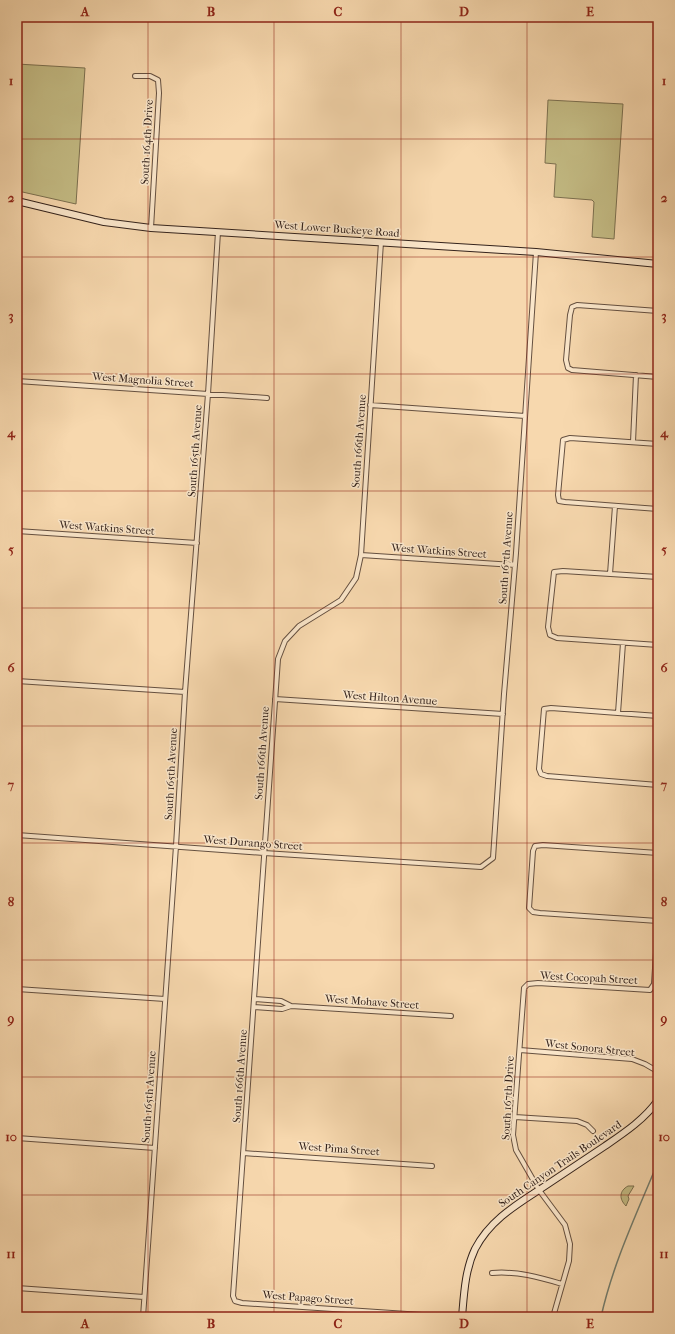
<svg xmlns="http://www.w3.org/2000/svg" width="675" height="1334" viewBox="0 0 675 1334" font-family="'IM FELL French Canon',serif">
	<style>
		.green { fill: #c4bc85; stroke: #7c7050 }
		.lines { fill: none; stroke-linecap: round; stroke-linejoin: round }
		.stream { stroke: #747e6f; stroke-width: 1.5 }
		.street-casing { stroke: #655040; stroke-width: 6 }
		.secondary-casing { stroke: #34231c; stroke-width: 8 }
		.street { stroke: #fae6ca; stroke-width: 4 }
		.secondary { stroke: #fae6ca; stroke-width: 6 }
		.grid { fill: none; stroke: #8f2418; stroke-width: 1; stroke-opacity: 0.55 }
		.labels { text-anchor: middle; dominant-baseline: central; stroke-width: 3; stroke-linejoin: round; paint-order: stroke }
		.street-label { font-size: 11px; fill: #34231c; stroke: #fae6ca }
		.neatline { fill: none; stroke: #8f2418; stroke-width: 1.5 }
		.grid-label { font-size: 13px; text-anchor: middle; font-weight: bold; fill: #8f2418 }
	</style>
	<rect width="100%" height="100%" fill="#f7d8ae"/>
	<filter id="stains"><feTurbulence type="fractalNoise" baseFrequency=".005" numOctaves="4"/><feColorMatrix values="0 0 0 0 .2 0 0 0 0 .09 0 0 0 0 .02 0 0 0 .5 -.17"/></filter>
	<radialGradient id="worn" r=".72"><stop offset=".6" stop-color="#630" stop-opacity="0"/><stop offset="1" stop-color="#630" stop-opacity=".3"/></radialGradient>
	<path class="green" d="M17,64L85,68L76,204L18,191L21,141L17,140Z
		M548,100L623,104L614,239L592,237L594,202L592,200L554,197L556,164L545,163Z
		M628,1186H634L628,1196L629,1199L626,1206C619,1199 619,1191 628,1186Z"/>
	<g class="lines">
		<path class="stream" d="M601,1317C613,1263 637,1213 658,1162"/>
		<defs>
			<path id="street" d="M135,76H150L158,80L159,93L151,228
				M381,242L361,555L356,578L341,600L299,626L285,641L278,659L233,1296L235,1301L242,1303L452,1317
				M658,311L577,305L572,307L570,315L566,360L568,368L572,370L658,377
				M17,381L267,398
				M370,405L525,416
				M633,442L636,375
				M658,444L570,438L563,440L558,495L559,501L565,502L658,509
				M17,531L197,543
				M361,555L515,565
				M610,574L615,506
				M658,577L563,571L554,572L548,627L550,635L557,638L658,645
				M17,681L185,692
				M275,699L503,714
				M618,713L623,643
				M658,716L551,708L544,709L539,769L541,774L547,776L658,785
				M17,835L264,853L481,867L493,858L504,694L516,553L536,252
				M658,853L543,845L535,846L533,851L529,908L533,912L540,913L658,921
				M17,989L165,999
				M255,999L281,1001L291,1006L451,1016
				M254,1007L282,1009L291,1006
				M520,1050L632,1059L645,1064L657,1071
				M515,1117L577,1121L587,1125L593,1131
				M17,1138L155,1148
				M243,1153L432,1166
				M492,1273C517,1271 539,1277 562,1284
				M17,1288L144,1297
				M143,1317L176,846L185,692L208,394L218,232
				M553,1317L569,1261L570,1244L565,1225L539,1190L516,1150L513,1135L524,988L528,984L538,983L650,990L654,984L658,921"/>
			<path id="secondary" d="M17,201L104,222L151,228L536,252L658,264
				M462,1317C464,1294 465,1270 475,1249C490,1220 516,1205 542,1188C563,1174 584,1160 605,1146C624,1133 645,1119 658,1100"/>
		</defs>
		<use href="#street" class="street-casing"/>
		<use href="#secondary" class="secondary-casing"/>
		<use href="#street" class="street"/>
		<use href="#secondary" class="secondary"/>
	</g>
	<path class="grid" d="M148,17V1317M274,17V1317M401,17V1317M527,17V1317M17,139H658M17,257H658M17,374H658M17,491H658M17,608H658M17,726H658M17,843H658M17,960H658M17,1077H658M17,1195H658"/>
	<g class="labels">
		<g class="street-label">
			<text transform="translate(147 142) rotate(-87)">South 164th Drive</text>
			<text transform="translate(337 229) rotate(4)">West Lower Buckeye Road</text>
			<text transform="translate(143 380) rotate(4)">West Magnolia Street</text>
			<text transform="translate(359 441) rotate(-86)">South 166th Avenue</text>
			<text transform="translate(195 451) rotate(-86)">South 165th Avenue</text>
			<text transform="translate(107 528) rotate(4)">West Watkins Street</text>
			<text transform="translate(439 551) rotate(4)">West Watkins Street</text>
			<text transform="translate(506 558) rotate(-86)">South 167th Avenue</text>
			<text transform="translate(390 698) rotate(4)">West Hilton Avenue</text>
			<text transform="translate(262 753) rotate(-86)">South 166th Avenue</text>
			<text transform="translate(171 774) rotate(-87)">South 165th Avenue</text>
			<text transform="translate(253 843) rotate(4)">West Durango Street</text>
			<text transform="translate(589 978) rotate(3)">West Cocopah Street</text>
			<text transform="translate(372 1002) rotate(4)">West Mohave Street</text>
			<text transform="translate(590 1048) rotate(6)">West Sonora Street</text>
			<text transform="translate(240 1076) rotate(-86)">South 166th Avenue</text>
			<text transform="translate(149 1097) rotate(-86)">South 165th Avenue</text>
			<text transform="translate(508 1098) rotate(-87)">South 167th Drive</text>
			<text transform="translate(339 1149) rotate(4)">West Pima Street</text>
			<text transform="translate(560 1164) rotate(-34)">South Canyon Trails Boulevard</text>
			<text transform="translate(308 1298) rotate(4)">West Papago Street</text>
		</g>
	</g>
	<rect width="675" height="1334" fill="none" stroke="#f7d8ae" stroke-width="44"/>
	<rect x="22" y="22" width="631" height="1290" class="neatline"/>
	<g class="grid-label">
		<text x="85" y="16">A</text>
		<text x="211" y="16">B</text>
		<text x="338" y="16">C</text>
		<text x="464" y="16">D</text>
		<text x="590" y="16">E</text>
		<text x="11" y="85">1</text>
		<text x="664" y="85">1</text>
		<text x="11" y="202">2</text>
		<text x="664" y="202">2</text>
		<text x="11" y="320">3</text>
		<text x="664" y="320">3</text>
		<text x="11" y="437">4</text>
		<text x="664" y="437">4</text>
		<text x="11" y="554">5</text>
		<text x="664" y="554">5</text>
		<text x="11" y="672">6</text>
		<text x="664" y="672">6</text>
		<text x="11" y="789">7</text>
		<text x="664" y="789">7</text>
		<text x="11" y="906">8</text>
		<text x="664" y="906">8</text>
		<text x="11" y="1023">9</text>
		<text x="664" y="1023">9</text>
		<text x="11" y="1141">10</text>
		<text x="664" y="1141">10</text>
		<text x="11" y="1258">11</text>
		<text x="664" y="1258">11</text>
		<text x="85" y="1328">A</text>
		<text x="211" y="1328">B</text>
		<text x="338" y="1328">C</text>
		<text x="464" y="1328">D</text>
		<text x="590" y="1328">E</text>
	</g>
	<rect width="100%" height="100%" filter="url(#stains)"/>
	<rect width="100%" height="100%" fill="url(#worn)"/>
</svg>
